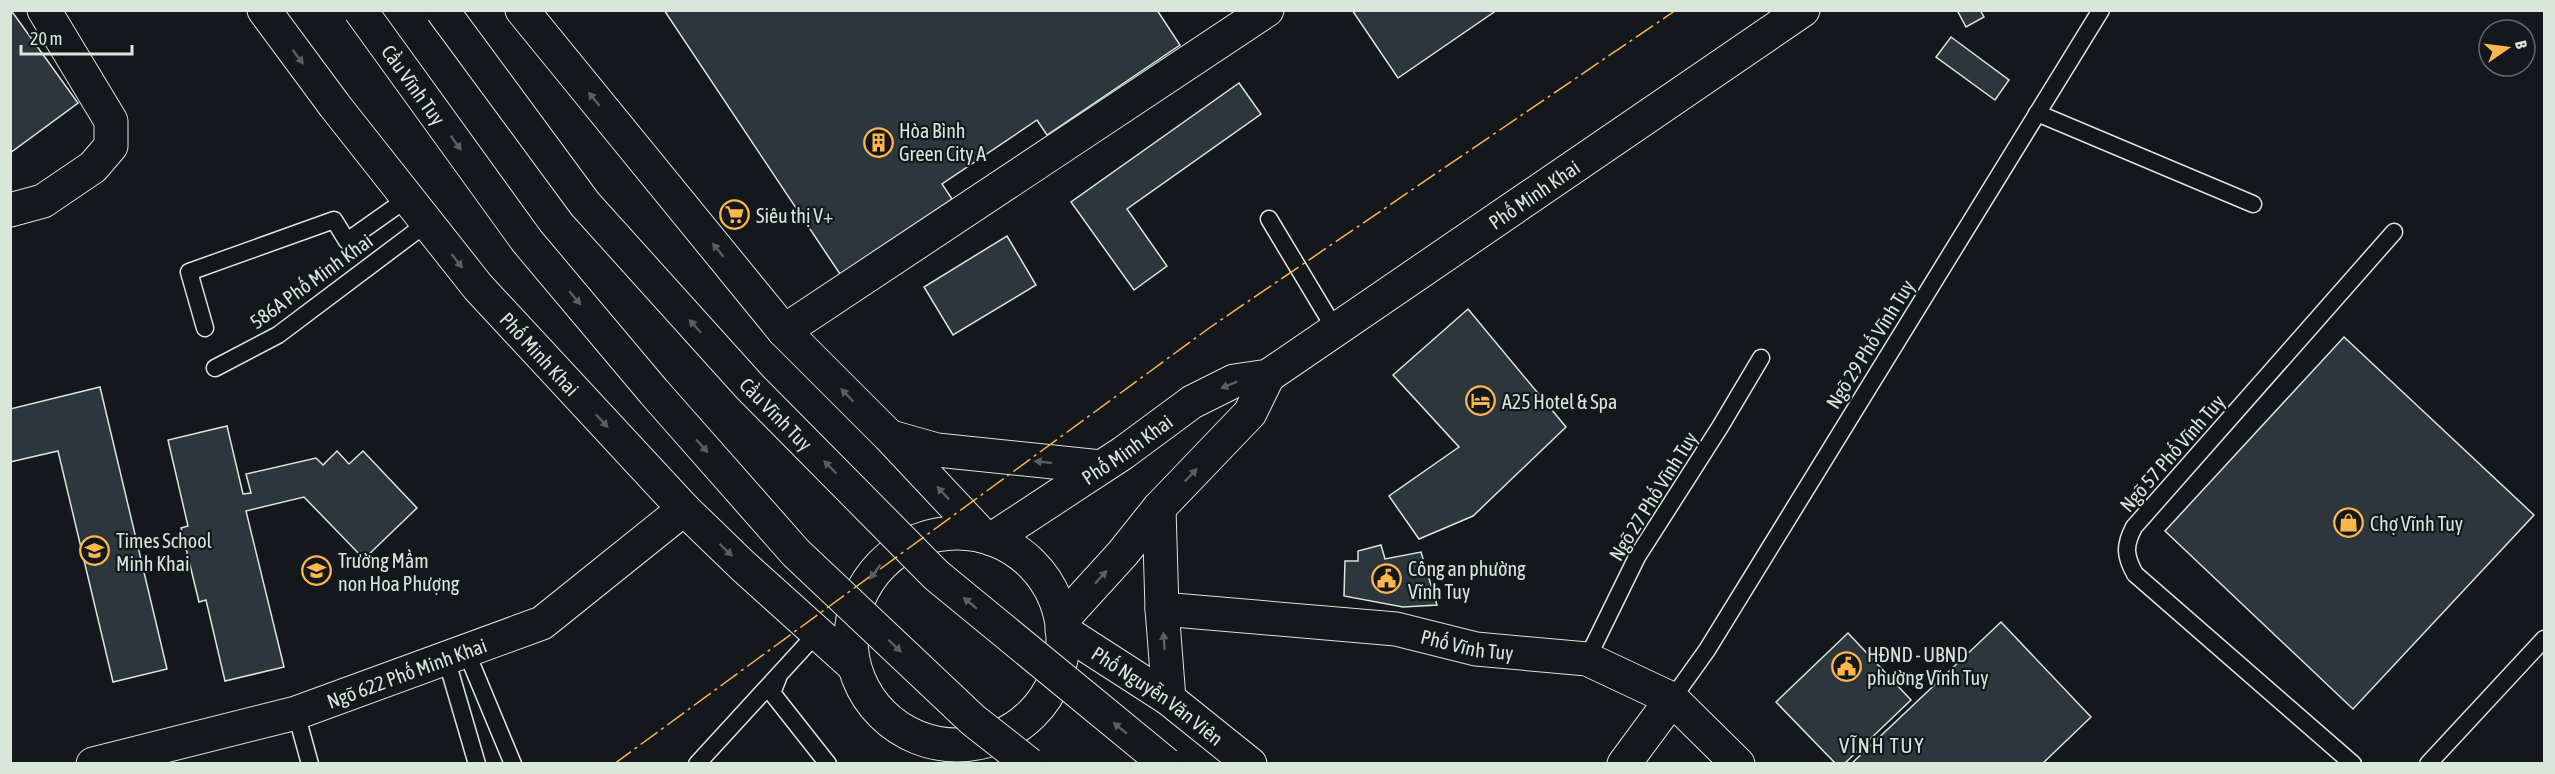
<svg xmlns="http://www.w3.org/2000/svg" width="2555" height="774" viewBox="0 0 2555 774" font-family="'Asap Condensed',sans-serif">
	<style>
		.building { fill: #2c363c; stroke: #d8e6dc; stroke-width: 1.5 }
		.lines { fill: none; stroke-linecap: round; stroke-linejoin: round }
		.service-casing { stroke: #d8e6dc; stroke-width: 19 }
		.minor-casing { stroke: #d8e6dc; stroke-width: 35 }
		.secondary-casing { stroke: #d8e6dc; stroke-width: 35 }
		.primary-casing { stroke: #d8e6dc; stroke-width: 35 }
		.service { stroke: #14181c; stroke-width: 16 }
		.minor { stroke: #14181c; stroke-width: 33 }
		.secondary { stroke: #14181c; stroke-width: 33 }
		.primary { stroke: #14181c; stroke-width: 33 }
		.trunk-bridge-casing { stroke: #d8e6dc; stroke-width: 35; stroke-linecap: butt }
		.trunk-bridge { stroke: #14181c; stroke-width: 33 }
		.power { stroke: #ffb74d; stroke-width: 1.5; stroke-dasharray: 21 4.5 3 4.5; stroke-linecap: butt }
		.oneway { fill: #59605f }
		.labels { text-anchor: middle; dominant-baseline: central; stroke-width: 4.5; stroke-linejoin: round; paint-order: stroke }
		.street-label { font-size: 20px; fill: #d8e6dc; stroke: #14181c }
		.poi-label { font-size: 20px; fill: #d8e6dc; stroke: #14181c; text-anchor: start }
		.neighbourhood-label { font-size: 21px; letter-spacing: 1.5px; fill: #d8e6dc; stroke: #14181c }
	</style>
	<rect width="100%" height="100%" fill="#14181c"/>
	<path class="building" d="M664,10H1157L1180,45L1047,135L1037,120L942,184L952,199L840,274Z
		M1352,10H1497L1398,78Z
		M1957,10H1980L1984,17L1966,27Z
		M13,13L78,103L10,153V14Z
		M1951,37L2009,80L1995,100L1936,57Z
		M1239,83L1261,114L1127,209L1167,266L1134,290L1071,202Z
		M1007,236L1036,285L953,335L924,287Z
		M1468,309L1566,427L1473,516L1419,539L1389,496L1459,447L1393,375Z
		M2344,337L2534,515L2353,709L2165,531Z
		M100,387L167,669L113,682L58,451L10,462V409Z
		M227,426L243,494L251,493L246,474L316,458L323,465L337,451L349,464L363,451L417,508L364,559L304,497L246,511L284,667L225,681L206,600L199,602L181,528L188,526L168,440Z
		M1381,545L1385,559L1421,552L1437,605L1403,607L1344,596L1345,561H1358V551Z
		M2001,622L2091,717L2042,764H1851Z
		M1848,633L1911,700L1844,764H1836L1776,702Z"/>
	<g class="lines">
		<defs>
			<path id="service" d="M2037,113L2253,204
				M1269,219L1335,329
				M205,328L189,272L334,220L347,241L408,198
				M215,368L278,335L427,223
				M466,651L513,764
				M446,658L477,764
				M1587,659L1637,557L1720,427L1761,358
				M778,678L772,693L828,764
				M1672,699L1707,650L2101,10
				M296,713L310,764
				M697,764L818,632
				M2353,764L2135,574C2125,556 2124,546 2134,527L2394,232
				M2428,764L2544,639"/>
			<g id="minor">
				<path d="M10,210L43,201L93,167L111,146V121L44,10"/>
				<path d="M784,331L1267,10"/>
				<path id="s1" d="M1162,609L1396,629L1476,649L1587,659L1672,699L1738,764"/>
				<path id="s2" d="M93,764L296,713L542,623L684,509"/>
				<path d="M1624,764L1672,699"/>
			</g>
			<g id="secondary">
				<path id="s3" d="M992,539L1123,453L1192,402L1234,381L1268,376L1803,10"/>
				<path d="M1062,620L1123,553L1159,508L1250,413L1268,376"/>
			</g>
			<g id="primary">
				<path id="s4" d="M264,10L335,106L478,287L684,509L743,566L853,665"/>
				<path d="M522,10L784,331L889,436L983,536"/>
				<path d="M891,437L937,450L1101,467"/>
				<path d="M1159,508L1162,609L1169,699"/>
				<circle cx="957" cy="639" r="106"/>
				<path id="s5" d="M1062,630L1169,699L1250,764"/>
			</g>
		</defs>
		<use href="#service" class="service-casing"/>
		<use href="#minor" class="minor-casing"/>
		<use href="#secondary" class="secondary-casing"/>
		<use href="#primary" class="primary-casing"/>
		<use href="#service" class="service"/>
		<use href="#minor" class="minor"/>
		<use href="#secondary" class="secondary"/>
		<use href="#primary" class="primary"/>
		<defs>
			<g id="trunk-bridge">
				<path id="s6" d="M360,10L527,241L654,392L796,553L973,720L1029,764"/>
				<path id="s7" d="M442,10L585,204L750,387L936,575L1166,764"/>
			</g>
		</defs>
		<use href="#trunk-bridge" class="trunk-bridge-casing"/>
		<use href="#trunk-bridge" class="trunk-bridge"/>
		<path class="power" d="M614,764L1212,326L1676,10"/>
	</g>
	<defs><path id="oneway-solid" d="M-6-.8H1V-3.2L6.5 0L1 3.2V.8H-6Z" transform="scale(1.5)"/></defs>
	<g class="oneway">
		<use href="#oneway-solid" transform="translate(298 57) rotate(53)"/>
		<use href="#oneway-solid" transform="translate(594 99) rotate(-129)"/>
		<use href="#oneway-solid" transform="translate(456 143) rotate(54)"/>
		<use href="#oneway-solid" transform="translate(718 250) rotate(-129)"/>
		<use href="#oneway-solid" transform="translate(457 261) rotate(52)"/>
		<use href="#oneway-solid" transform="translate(575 298) rotate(50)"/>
		<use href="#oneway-solid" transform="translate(695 326) rotate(-132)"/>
		<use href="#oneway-solid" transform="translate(1229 385) rotate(157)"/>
		<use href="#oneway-solid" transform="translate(847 395) rotate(-134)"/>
		<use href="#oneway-solid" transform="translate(602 421) rotate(47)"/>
		<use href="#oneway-solid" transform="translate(702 446) rotate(48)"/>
		<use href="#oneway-solid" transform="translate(1043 462) rotate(-174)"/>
		<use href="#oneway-solid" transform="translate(830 467) rotate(-135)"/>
		<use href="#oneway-solid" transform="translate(1191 475) rotate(-46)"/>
		<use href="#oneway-solid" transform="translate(943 493) rotate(-133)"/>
		<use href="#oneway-solid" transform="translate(726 550) rotate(44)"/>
		<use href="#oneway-solid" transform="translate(875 572) rotate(127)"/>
		<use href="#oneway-solid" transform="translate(1101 577) rotate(-48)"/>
		<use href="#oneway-solid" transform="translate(970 603) rotate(-140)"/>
		<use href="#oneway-solid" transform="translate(1164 641) rotate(-95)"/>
		<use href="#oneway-solid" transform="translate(895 646) rotate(43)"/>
		<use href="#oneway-solid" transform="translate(1120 728) rotate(-140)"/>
	</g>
	<defs>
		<symbol id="building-ring" viewBox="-11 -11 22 22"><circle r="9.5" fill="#14181c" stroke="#ffb74d" stroke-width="1.5"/><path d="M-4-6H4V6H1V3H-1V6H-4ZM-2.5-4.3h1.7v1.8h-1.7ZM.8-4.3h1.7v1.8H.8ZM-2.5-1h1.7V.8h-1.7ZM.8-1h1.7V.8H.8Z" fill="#ffb74d"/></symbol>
		<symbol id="supermarket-ring" viewBox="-11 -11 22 22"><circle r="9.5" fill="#14181c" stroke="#ffb74d" stroke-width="1.5"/><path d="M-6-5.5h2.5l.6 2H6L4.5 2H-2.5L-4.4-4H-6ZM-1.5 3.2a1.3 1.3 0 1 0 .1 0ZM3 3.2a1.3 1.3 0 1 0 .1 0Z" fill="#ffb74d"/></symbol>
		<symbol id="hotel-ring" viewBox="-11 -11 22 22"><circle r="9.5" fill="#14181c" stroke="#ffb74d" stroke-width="1.5"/><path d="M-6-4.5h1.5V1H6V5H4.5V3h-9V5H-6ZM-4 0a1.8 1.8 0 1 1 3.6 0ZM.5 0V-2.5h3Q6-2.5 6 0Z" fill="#ffb74d"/></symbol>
		<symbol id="shop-ring" viewBox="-11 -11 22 22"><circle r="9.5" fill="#14181c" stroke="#ffb74d" stroke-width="1.5"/><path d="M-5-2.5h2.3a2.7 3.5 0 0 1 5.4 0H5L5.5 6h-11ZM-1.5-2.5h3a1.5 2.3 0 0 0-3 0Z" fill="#ffb74d"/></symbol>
		<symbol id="school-ring" viewBox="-11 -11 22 22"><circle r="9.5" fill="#14181c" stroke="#ffb74d" stroke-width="1.5"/><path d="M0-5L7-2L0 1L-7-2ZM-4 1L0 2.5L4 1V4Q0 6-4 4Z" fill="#ffb74d"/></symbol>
		<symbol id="civic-ring" viewBox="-11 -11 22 22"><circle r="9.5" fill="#14181c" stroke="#ffb74d" stroke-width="1.5"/><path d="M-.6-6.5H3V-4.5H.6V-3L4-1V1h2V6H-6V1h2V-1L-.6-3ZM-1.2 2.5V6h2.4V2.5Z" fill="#ffb74d"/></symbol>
	</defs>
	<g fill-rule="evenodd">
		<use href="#building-ring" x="862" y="126" width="33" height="33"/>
		<use href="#supermarket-ring" x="718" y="198" width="33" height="33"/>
		<use href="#hotel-ring" x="1464" y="384" width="33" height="33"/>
		<use href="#shop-ring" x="2332" y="506" width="33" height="33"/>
		<use href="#school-ring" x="78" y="534" width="33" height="33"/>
		<use href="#school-ring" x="300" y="554" width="33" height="33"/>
		<use href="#civic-ring" x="1370" y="562" width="33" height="33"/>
		<use href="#civic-ring" x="1830" y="650" width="33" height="33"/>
	</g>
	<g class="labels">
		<g class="street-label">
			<text stroke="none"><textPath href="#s6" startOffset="92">Cầu Vĩnh Tuy</textPath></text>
			<text stroke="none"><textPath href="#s3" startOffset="646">Phố Minh Khai</textPath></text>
			<text transform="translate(311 281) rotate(-36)">586A Phố Minh Khai</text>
			<text transform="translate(1870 344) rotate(-58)">Ngõ 29 Phố Vĩnh Tuy</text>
			<text stroke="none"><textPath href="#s4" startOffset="441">Phố Minh Khai</textPath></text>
			<text stroke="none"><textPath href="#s7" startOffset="525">Cầu Vĩnh Tuy</textPath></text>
			<text stroke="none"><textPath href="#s3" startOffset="162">Phố Minh Khai</textPath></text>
			<text transform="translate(2172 453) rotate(-49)">Ngõ 57 Phố Vĩnh Tuy</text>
			<text transform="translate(1653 496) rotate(-58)">Ngõ 27 Phố Vĩnh Tuy</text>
			<text stroke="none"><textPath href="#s1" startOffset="308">Phố Vĩnh Tuy</textPath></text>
			<text stroke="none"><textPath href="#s2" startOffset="327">Ngõ 622 Phố Minh Khai</textPath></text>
			<text stroke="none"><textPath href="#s5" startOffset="116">Phố Nguyễn Văn Viên</textPath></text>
		</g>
		<g class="poi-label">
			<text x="899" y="130">Hòa Bình<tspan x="899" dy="23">Green City A</tspan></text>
			<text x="756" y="215">Siêu thị V+</text>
			<text x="1502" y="401">A25 Hotel &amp; Spa</text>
			<text x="2370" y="523">Chợ Vĩnh Tuy</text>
			<text x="116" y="540">Times School<tspan x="116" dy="23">Minh Khai</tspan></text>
			<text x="338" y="560">Trường Mầm<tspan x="338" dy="23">non Hoa Phượng</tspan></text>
			<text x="1408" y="568">Công an phường<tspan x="1408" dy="23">Vĩnh Tuy</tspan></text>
			<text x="1867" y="654">HĐND - UBND<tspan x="1867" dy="23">phường Vĩnh Tuy</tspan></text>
		</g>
		<g class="neighbourhood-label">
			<text x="1882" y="745">VĨNH TUY</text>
		</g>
	</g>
	<rect width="2555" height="774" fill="none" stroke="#d8e6dc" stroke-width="24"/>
	<g transform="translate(2507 48) rotate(76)"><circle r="28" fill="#14181c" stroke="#626a69" stroke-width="1.5"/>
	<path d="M0-4.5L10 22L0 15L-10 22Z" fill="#ffb74d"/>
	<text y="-9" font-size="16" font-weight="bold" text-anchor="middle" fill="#d8e6dc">B</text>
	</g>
	<path d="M21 45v9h111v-9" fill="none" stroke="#d8e6dc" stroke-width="3"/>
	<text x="30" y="45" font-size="18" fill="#d8e6dc" stroke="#14181c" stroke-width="4.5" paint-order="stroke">20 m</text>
</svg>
